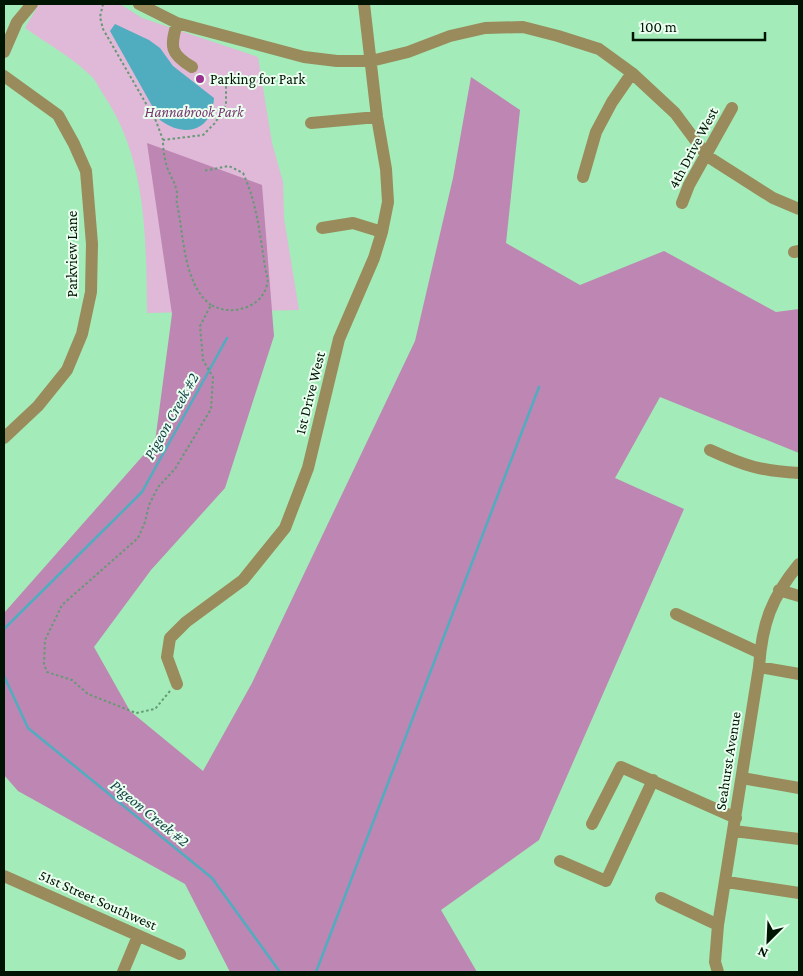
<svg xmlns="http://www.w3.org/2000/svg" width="803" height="976" viewBox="0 0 803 976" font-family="'Crimson Pro',serif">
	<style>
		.green { fill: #e0b8d8 }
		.forest { fill: #bd86b3 }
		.water { fill: #50adc0 }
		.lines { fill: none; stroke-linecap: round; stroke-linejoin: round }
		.stream { stroke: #50adc0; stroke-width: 2.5 }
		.path { stroke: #659a74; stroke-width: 2; stroke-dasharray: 2.5 2.5; stroke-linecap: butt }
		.minor { stroke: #998b5b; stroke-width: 12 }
		.poi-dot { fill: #9c2f8f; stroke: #eaffef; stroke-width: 2 }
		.labels { text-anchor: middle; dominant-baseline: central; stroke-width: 4; stroke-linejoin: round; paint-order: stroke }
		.poi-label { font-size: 15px; fill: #001404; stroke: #eaffef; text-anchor: start }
		.park-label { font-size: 15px; font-style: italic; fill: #793670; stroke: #eaffef }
		.street-label { font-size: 15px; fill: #001404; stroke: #eaffef }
		.water-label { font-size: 16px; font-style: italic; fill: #133e46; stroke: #eaffef }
	</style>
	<rect width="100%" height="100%" fill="#a3ebb8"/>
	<path class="green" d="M39,4H120L142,18L258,57L272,143L283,182L284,218L299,310L147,313C146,239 147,161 105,97C100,90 96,80 90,75C72,57 46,43 25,28Z"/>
	<path class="forest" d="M471,77L520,110L506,243L580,285L664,251L776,312L799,309V453L660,397L615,478L684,509L539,840L441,910L477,972H230L185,884L18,791L4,775V613L155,442L172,314L147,143L262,185L274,336L225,488L151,570L94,647L130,711L203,771L252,683L415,341L453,178Z"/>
	<path class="water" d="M115,24L149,40L160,48L173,66L214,98C212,132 184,138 160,120L110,31Z"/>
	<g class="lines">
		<path class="stream" d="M4,629L142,492L227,338
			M4,676L28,728L212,878L280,972
			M316,972L539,387"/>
		<path class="path" d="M103,4L100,17L103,29L156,121L163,140
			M211,305C183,284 184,235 177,204C176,199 178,193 176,188C175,183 172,179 170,174C165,164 163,151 163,140L203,135L215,123L226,105V84L212,77
			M170,691L155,709L136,713L88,694L72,680L47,672L44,664L45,640L62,605L138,538L145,522L149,505L158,487L175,469L211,409L213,377L203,360L200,326L211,305C223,311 234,312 247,307C257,303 264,296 267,285C269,278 266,274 265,267C260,235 257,203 243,173L229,166L203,171"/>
		<path class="minor" d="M139,4L177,23L304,57L337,61H371L408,52L450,36L485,28L523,27L558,36L599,49L632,73L675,113L707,156L773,198L799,209
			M177,23C170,47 170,54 192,67
			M4,52L17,22L32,4
			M4,76L58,115L74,144L86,171L92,244L91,292L82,334L67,370L38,406L4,438
			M311,123L377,117
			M583,177L596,132L612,102L632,73
			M682,203L689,185L732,108
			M322,228L353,223L382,232
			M794,252L799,251
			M710,450C745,466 761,471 799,473
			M779,590L799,596
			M676,614L760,653
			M759,667L799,674
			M177,684L167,657L170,638L186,622L243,580L285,528L308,468L339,339L374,258L382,232L388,202L386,169L377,117L364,4
			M742,778L799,788
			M592,824L621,767L736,818
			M734,831L799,839
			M560,861L606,881L653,780
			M4,876L180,954
			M727,882L799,893
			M661,898L718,925
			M123,972L138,936
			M718,972L715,962L718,925L759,667C762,624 771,598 799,564"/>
	</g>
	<circle class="poi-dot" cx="200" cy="79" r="5"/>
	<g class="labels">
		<g class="poi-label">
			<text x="210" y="79">Parking for Park</text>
		</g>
		<g class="park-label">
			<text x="194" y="112">Hannabrook Park</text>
		</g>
		<g class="street-label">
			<text transform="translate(693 148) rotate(-62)">4th Drive West</text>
			<text transform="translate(72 254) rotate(-90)">Parkview Lane</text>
			<text transform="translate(310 393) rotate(-76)">1st Drive West</text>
			<text transform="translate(728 761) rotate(-81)">Seahurst Avenue</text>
			<text transform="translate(98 900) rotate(24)">51st Street Southwest</text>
		</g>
		<g class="water-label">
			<text transform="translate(171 416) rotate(-61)">Pigeon Creek #2</text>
			<text transform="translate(150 813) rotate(39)">Pigeon Creek #2</text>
		</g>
	</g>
	<rect width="803" height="976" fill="none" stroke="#001404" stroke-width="10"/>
	<g transform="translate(768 941) rotate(204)" stroke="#eaffef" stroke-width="4" paint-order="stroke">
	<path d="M0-4L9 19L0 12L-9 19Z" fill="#001404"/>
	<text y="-8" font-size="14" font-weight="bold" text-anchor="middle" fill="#001404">N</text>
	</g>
	<path d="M633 32v8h132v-8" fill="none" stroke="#001404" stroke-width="2.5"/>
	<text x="640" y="32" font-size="15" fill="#001404" stroke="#eaffef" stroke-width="4" paint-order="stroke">100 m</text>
</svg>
